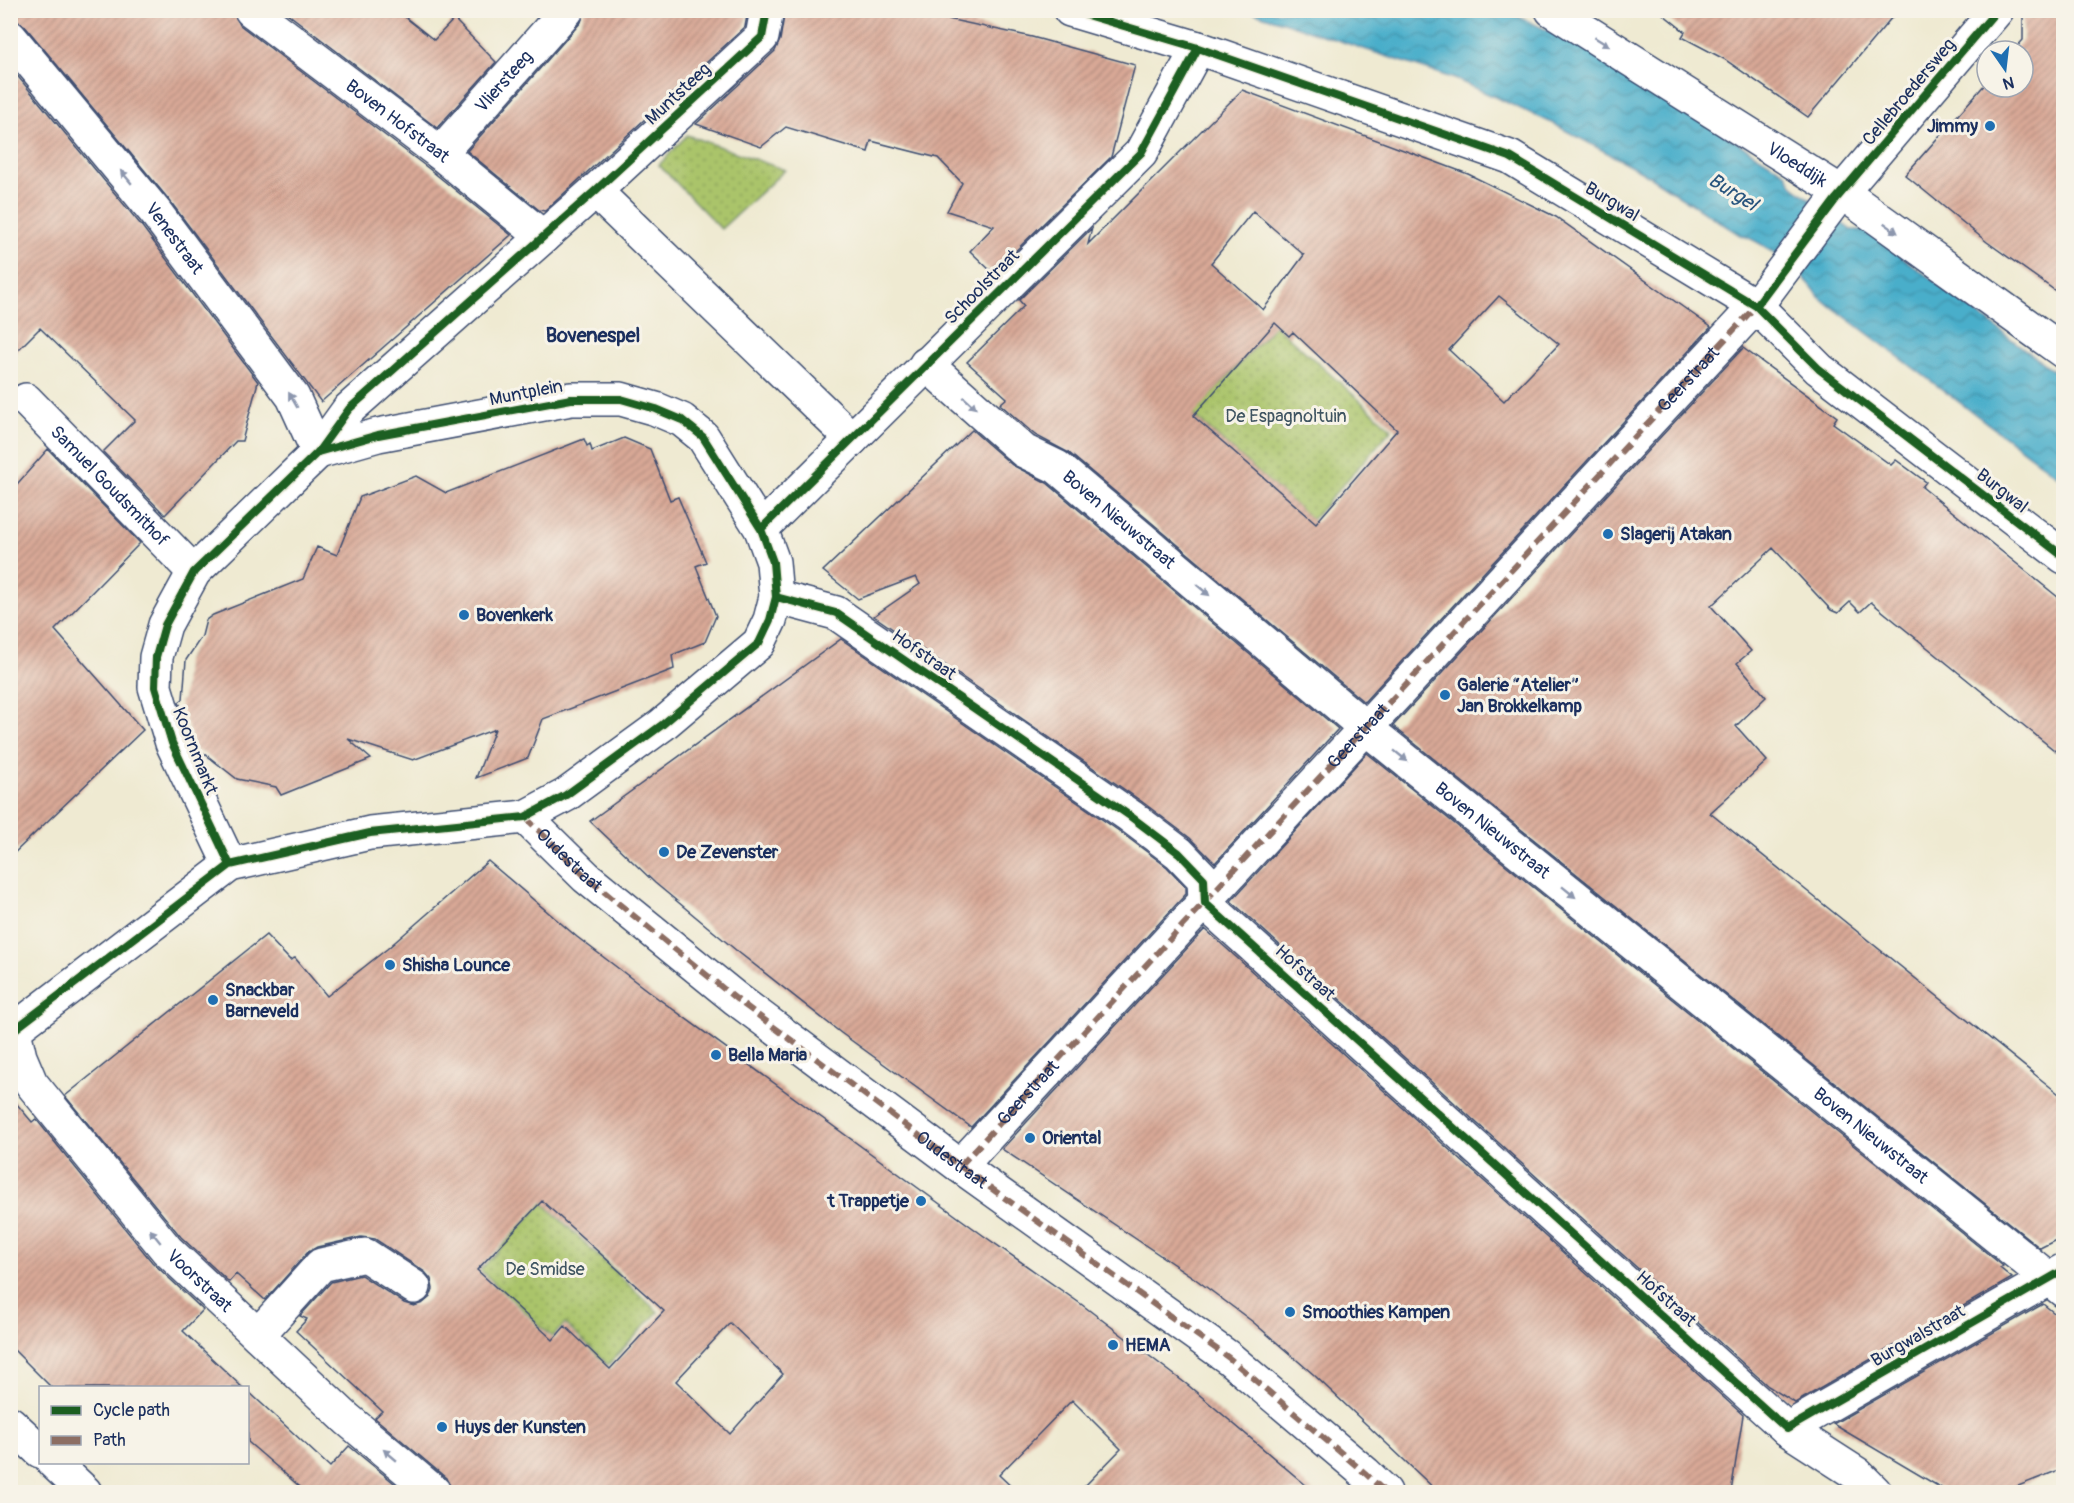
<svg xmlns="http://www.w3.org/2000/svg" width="2074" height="1503" viewBox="0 0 2074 1503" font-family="Pangolin,sans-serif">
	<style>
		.park { fill: url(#park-dots); stroke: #627a64; stroke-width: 1.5 }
		.water { fill: url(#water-waves); stroke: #326e94; stroke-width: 1.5 }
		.building { fill: url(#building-hatch); fill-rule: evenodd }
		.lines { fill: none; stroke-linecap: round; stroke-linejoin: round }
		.minor-casing { stroke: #3b4b6f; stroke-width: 36 }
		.minor { stroke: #fff; stroke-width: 33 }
		.quiet { stroke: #8d6e63; stroke-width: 6; stroke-dasharray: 12 6; stroke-linecap: butt }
		.cycleway-casing { stroke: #f7f3e8; stroke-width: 11 }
		.cycleway { stroke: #1b5e20; stroke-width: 8 }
		.oneway { fill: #8d97ae }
		.poi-dot { fill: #1f6fb2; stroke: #f7f3e8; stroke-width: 2 }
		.labels { text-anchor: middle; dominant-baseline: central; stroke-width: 6; stroke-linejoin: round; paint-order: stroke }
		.street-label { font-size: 18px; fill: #1b2f5e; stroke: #f7f3e8 }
		.poi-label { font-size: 18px; font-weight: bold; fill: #1b2f5e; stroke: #f7f3e8; text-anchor: start }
		.park-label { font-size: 18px; fill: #3f5461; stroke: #f7f3e8 }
		.water-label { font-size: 20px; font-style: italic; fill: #29557e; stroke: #f7f3e8 }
		.neighbourhood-label { font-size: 20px; font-weight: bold; fill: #1b2f5e; stroke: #f7f3e8 }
	</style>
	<defs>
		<pattern id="park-dots" width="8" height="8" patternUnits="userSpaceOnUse" patternTransform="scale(1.5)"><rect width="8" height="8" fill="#aac46a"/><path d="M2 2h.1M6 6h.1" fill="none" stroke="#8aa05a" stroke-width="1.8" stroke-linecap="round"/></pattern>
		<pattern id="water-waves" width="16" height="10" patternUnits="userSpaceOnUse" patternTransform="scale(1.5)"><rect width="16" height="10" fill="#4aaeca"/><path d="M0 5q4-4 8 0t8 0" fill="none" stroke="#3d8ea7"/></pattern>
		<pattern id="building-hatch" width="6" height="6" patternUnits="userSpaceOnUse" patternTransform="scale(1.5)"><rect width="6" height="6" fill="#d9a996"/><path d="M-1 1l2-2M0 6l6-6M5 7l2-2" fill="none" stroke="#af8a7e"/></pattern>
	</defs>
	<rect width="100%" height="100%" fill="#f7f3e8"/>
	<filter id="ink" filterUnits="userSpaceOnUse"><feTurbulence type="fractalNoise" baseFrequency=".0167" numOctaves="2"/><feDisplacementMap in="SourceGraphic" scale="12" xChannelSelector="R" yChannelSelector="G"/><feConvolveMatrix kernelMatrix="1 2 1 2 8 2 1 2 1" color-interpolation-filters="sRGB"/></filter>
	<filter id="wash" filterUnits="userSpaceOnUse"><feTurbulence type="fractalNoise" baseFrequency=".008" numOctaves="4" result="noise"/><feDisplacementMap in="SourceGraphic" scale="24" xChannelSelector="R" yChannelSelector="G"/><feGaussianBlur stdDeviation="1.35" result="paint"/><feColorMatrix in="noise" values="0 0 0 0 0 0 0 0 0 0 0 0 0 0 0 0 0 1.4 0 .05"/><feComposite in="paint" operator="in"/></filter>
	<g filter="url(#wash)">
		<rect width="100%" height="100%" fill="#efead2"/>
		<path class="park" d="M687,135L785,170L721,229L659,165Z
			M1275,325L1392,429L1312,520L1193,415Z
			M543,1203L658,1312L608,1365L565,1324L552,1337L480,1270Z"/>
		<path class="water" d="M1249,11H1507L1597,54L1786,173L1793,186L1851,230H1866L2063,378V480L1819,297C1807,276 1764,241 1740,235L1643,172L1550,122L1455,79Z"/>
		<g id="blocks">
			<path class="building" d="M10,10H233L240,25L428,168L511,235L321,402L170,201L24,25L10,19Z
				M283,10H396L434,40L454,19L496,62L437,128Z
				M585,10H748L745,27L558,199L545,211L539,210L467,151L581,22Z
				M785,10H906L1032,37L1135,65L1111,157L993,273L970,251L994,226L947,211L962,183L938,158L871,141L868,152L786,127L761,147L696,124L775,51L780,40Z
				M1658,10H1898L1808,117L1724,59L1682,37L1685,32Z
				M2023,10H2064V297L1987,242L1905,175L1987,82V87H2023V51H2013L2023,40Z
				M10,67L141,225L258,382L242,441H236L165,515L103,452L135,420L40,328L10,358Z
				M1242,90L1468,174L1556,217L1711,327L1364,702L1069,453L1035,435L1000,404L1007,398L967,362L1024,306L1019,300L1092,228L1088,244ZM1253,211L1304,255L1263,310L1211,263ZM1499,296L1559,344L1504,401L1449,350ZM1275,323L1289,336L1293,332L1397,430L1316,523L1193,416Z
				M1743,348L1837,417L1833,423L1891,465L1896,460L1926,482L1922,487L2064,602V758L1871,602L1860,612L1850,602L1838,613L1831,610L1773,548L1711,606L1751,651L1737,663L1766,697L1736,726L1767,761L1710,813L2064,1098V1236L2040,1248L1393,726Z
				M972,430L1012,465L1047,483L1338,729L1215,863L1190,838L1141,801L874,616L920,584L916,577L858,599L823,571Z
				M624,438L650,449L670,500L678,497L706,562L696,566L716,616L705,642L672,655L674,669L543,719L528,758L476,778L495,729L413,760L348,739L371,759L281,795L276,787L237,779L205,754L196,750L179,702L183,699L186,660L202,636L206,620L213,615L303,579L317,547L337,555L360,497L416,476L446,493L584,439L587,446L590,444L592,451Z
				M48,449L140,543L55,630L143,730L10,857V492Z
				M841,639L1119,831L1167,867L1186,887V894L971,1127L841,1033L737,951L655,883L590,821Z
				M1367,753L2003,1266L2000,1268L2012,1278L1795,1403L1768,1386L1231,901Z
				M488,861L577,937L652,994L984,1236L1081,1304L1189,1386L1314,1492H1079L1121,1449L1072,1400L999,1475L1017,1492H452L446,1478L375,1418L382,1411L296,1331L307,1319L300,1316L331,1282L361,1275L404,1303L414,1306L423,1303L430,1297L433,1289L431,1279L425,1272L375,1239L361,1237L317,1247L308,1252L265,1300L236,1274L229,1282L181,1237L65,1096L266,935L290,960L295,958L327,996L387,949ZM542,1201L664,1311L610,1369L565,1326L553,1340L477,1270ZM730,1323L783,1374L730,1434L676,1381Z
				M1205,929L1743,1415L1731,1492H1438L1313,1374L1253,1322L1194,1278L1002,1149Z
				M10,1096L32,1122L36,1119L152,1262L203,1310L183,1331L243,1388H52L10,1346Z
				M2043,1304L2064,1321V1468L2003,1492H1948L1833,1424Z
				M248,1391L330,1467L349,1446L405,1492H306L248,1442Z"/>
		</g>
	</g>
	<g filter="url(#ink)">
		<use href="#blocks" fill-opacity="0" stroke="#3b4b6f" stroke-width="1.5"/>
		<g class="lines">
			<defs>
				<g id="minor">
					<path id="s1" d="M251,10L440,153L543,237"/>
					<path d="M1070,10L1198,48L1510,157L1756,306L1819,369L2064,557"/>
					<path id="s2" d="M1552,10L1844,194L2064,352"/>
					<path id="s3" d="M10,37L156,213L293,397L318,452"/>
					<path id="s4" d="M440,153L567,10"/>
					<path d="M595,191L852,439"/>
					<path id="s5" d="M926,364L1024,451L1057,467L1367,729L2064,1291"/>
					<path id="s6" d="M26,400L194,572"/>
					<path d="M761,529L1141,153L1198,48"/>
					<path d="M776,597L836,613L1130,816L1179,853L1204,879L1205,903L1787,1429L1857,1474L1875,1492"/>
					<path id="s7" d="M525,817L586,877L735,998L960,1166L1229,1358L1365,1473L1385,1492"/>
					<path d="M230,865L172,743L155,687L156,657L165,625L194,572L318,452L349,409L595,191L762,37L767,10"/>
					<path id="s8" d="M14,1031L20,1057L31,1083L167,1250L347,1419L434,1492"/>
					<path d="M10,1033L230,865L370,833L525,817L566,795L662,725L759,643L770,620L776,597L773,562L761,529L703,437L682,420L656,409L621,399H571L378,435L318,452"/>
					<path id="s9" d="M960,1166L1756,306L1836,199L1997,10"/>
					<path d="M258,1335L321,1265L365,1255L414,1287"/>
					<path d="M10,1423L40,1451"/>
					<path d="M1787,1429L2064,1270"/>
					<path d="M53,1462L85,1492"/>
				</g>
			</defs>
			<use href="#minor" class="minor-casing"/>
			<use href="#minor" class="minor"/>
			<path class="quiet" d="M525,817L586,877L735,998L960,1166L1229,1358L1365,1473L1385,1492
				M960,1166L1756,306"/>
			<defs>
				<path id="cycleway" d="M1070,10L1198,48L1510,157L1756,306L1819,369L2064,557
					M1756,306L1836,199L1997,10
					M761,529L1141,153L1198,48
					M776,597L836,613L1130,816L1179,853L1204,879L1205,903L1787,1429L2064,1270
					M230,865L172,743L155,687L156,657L165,625L194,572L318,452L349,409L595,191L762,37L767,10
					M10,1033L230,865L370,833L525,817L566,795L662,725L759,643L770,620L776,597L773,562L761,529L703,437L682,420L656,409L621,399H571L378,435L318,452"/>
			</defs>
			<use href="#cycleway" class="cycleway-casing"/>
			<use href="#cycleway" class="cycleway"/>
		</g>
		<defs><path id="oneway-solid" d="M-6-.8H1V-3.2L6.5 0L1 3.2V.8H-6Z" transform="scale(1.5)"/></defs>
		<g class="oneway">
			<use href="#oneway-solid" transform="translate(1602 42) rotate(32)"/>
			<use href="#oneway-solid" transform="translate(126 177) rotate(-130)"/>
			<use href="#oneway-solid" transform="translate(1891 228) rotate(36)"/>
			<use href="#oneway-solid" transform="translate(293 400) rotate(-120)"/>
			<use href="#oneway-solid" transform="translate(970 403) rotate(42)"/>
			<use href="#oneway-solid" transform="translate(1203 590) rotate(40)"/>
			<use href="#oneway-solid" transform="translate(1401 756) rotate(39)"/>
			<use href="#oneway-solid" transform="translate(1569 892) rotate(39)"/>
			<use href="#oneway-solid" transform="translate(155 1236) rotate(-129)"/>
			<use href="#oneway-solid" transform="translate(390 1455) rotate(-140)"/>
		</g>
	</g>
	<g class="poi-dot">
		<circle cx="1990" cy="126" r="6"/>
		<circle cx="1608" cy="534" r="6"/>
		<circle cx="464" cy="615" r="6"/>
		<circle cx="1445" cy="695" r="6"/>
		<circle cx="664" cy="852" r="6"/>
		<circle cx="390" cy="965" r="6"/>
		<circle cx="213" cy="1000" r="6"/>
		<circle cx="716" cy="1055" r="6"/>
		<circle cx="1030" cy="1138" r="6"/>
		<circle cx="921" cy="1201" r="6"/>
		<circle cx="1290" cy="1312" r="6"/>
		<circle cx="1113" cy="1345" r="6"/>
		<circle cx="442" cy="1427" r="6"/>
	</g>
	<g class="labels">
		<g class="street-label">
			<text stroke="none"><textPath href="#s4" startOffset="96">Vliersteeg</textPath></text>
			<text transform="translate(1909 92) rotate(-50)">Cellebroedersweg</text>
			<text transform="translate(678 94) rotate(-43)">Muntsteeg</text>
			<text stroke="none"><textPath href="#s1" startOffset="184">Boven Hofstraat</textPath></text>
			<text stroke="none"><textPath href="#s2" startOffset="290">Vloeddijk</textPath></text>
			<text transform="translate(1612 202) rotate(31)">Burgwal</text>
			<text stroke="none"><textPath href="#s3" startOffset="260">Venestraat</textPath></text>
			<text transform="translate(982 287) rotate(-45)">Schoolstraat</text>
			<text stroke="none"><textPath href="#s9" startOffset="1072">Geerstraat</textPath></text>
			<text transform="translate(526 393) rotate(-11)">Muntplein</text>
			<text stroke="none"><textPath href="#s6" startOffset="120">Samuel Goudsmithof</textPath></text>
			<text transform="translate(2002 491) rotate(38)">Burgwal</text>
			<text stroke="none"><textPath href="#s5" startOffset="249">Boven Nieuwstraat</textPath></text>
			<text transform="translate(924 655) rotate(35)">Hofstraat</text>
			<text stroke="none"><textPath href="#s9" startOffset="586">Geerstraat</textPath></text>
			<text transform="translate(195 751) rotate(68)">Koornmarkt</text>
			<text stroke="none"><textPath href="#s5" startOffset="735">Boven Nieuwstraat</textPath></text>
			<text stroke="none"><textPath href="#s7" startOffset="62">Oudestraat</textPath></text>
			<text transform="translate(1305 973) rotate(42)">Hofstraat</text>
			<text stroke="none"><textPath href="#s9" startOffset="100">Geerstraat</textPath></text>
			<text stroke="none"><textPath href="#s5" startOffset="1221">Boven Nieuwstraat</textPath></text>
			<text stroke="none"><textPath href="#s7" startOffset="548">Oudestraat</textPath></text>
			<text stroke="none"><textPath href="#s8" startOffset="315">Voorstraat</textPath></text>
			<text transform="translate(1666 1299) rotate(42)">Hofstraat</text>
			<text transform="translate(1918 1336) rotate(-30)">Burgwalstraat</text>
		</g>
		<g class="poi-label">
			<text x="1978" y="126" text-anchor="end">Jimmy</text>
			<text x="1620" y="534">Slagerij Atakan</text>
			<text x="476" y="615">Bovenkerk</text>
			<text x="1457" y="685">Galerie “Atelier”<tspan x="1457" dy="21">Jan Brokkelkamp</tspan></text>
			<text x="676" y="852">De Zevenster</text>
			<text x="402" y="965">Shisha Lounce</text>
			<text x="225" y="990">Snackbar<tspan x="225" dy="21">Barneveld</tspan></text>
			<text x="728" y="1055">Bella Maria</text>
			<text x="1042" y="1138">Oriental</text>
			<text x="909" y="1201" text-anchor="end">t Trappetje</text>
			<text x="1302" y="1312">Smoothies Kampen</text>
			<text x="1125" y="1345">HEMA</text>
			<text x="454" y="1427">Huys der Kunsten</text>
		</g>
		<g class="park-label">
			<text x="1286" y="416">De Espagnoltuin</text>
			<text x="545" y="1269">De Smidse</text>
		</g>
		<g class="water-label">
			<text transform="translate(1733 192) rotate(32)">Burgel</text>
		</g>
		<g class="neighbourhood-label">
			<text x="593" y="335">Bovenespel</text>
		</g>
	</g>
	<rect width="2074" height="1503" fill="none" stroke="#f7f3e8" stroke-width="36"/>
	<rect x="39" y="1386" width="210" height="78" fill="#f7f3e8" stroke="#9fa5b1" stroke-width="1.5"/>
	<rect x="51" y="1406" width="30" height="9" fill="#1b5e20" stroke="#9fa5b1" stroke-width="1.5"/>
	<text x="93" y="1416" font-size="18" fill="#1b2f5e">Cycle path</text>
	<rect x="51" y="1436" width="30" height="9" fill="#8d6e63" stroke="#9fa5b1" stroke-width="1.5"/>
	<text x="93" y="1446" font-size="18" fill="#1b2f5e">Path</text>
	<g transform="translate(2005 69) rotate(166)"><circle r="28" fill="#f7f3e8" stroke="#9fa5b1" stroke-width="1.5"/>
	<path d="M0-4.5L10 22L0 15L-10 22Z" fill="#1f6fb2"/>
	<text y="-9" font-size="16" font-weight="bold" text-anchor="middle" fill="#1b2f5e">N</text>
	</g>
</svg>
